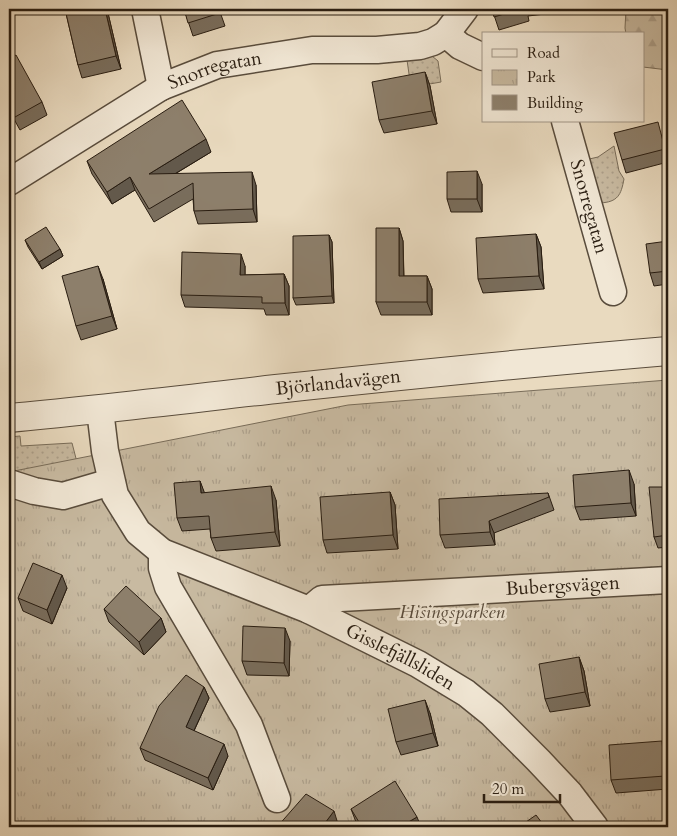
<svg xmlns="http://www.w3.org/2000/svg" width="677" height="836" viewBox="0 0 677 836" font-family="Cardo,serif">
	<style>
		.grass { fill: url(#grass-dots); stroke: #786c59 }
		.forest { fill: url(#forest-firs); stroke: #786c59 }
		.park { fill: url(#park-tufts); stroke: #786c59 }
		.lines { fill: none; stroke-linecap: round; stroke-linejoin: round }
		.minor-casing { stroke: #594c3c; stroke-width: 29 }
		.tertiary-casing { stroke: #594c3c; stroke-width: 30 }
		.minor { stroke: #f1e7d5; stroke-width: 26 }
		.tertiary { stroke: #f1e7d5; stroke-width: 28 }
		.wall { fill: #796d5c; stroke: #291d11 }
		.shaded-wall { fill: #63594b; stroke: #291d11 }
		.building { fill: #8d7f6b; stroke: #291d11 }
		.labels { text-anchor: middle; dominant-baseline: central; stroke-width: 5; stroke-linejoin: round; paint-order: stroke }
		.street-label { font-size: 19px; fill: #291d11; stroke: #f1e7d5 }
		.park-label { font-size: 19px; font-style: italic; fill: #594c3c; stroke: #f1e7d5 }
	</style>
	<defs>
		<pattern id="grass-dots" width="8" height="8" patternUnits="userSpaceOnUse" patternTransform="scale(1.25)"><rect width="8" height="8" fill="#c8baa1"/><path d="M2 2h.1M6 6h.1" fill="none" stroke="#ac9f8a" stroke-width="1.8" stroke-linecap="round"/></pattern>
		<pattern id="forest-firs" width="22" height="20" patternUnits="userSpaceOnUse" patternTransform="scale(1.25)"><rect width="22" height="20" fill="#c8baa1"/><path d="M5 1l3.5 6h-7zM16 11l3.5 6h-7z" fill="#ac9f8a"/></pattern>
		<pattern id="park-tufts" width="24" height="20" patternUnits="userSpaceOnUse" patternTransform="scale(1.25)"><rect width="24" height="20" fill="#c8baa1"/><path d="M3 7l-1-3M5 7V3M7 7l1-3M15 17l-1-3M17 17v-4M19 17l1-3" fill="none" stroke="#ac9f8a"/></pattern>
	</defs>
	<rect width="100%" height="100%" fill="#e9dabf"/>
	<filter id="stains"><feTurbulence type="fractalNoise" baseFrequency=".004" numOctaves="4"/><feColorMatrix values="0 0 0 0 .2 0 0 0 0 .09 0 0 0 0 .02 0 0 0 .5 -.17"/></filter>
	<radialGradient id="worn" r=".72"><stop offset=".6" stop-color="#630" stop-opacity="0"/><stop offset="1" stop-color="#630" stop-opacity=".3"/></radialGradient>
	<path class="grass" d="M432,56L438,61L441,82L418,86L410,81L407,60Z
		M614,146L619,171L624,179C621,195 618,202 600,203L585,160L598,157Z
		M20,436L21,446L72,443L79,470L47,482L9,469V437Z"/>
	<path class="forest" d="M626,9H668V70L643,67V34H626L625,28Z"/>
	<path class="park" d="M668,380V827H9V472L348,405Z"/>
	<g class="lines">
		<defs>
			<g id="minor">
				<path d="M145,9L161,87"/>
				<path d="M446,34L465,9"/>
				<path id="s1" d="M565,121L613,292"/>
				<path id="s2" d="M9,182L161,87L217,65L312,50H377L420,46L433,42L446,34L460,46L483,57"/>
				<path id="s3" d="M100,410L105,451L115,495L138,532L162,552L309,610L418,664L466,693L492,714L539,761L570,794L595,827"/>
				<path d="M9,483L34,491L63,496L111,482"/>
				<path d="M162,552V568L168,587L249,725L277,799"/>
				<path id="s4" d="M309,610L322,599L668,580"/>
			</g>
			<g id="tertiary">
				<path id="s5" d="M9,418C98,410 187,399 276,389C407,375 537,362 668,351"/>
			</g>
		</defs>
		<use href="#minor" class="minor-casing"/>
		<use href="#tertiary" class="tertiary-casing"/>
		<use href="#minor" class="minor"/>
		<use href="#tertiary" class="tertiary"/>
	</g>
	<path class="wall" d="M65,9H107L121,69L82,78L78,65Z
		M184,9H219L225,26L193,36Z
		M272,9H321V10L274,14Z
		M492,9H588L528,16L529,21L499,30Z
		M9,59L42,102L47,115L20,130L9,110Z
		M425,72L430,86L437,124L384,133L379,120Z
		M662,135L668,157V162L626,173L622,160Z
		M211,152L175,174L256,185L257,222L198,224L194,211L193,199L154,222L135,190L112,204L92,174L87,161Z
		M482,184V212H451L447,199Z
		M399,228L403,241L404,276H427L432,289V315H381L376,302Z
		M536,234L541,247L544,289L483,293L478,279Z
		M329,235L332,242L334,303L296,305L293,298Z
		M25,240L60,249L63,256L42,269L28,247Z
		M668,241V284L654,286L650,273Z
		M9,256L11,262L9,264Z
		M245,266V275L284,274L289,286V315H266L264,309L185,307L181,295Z
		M103,279L117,329L81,340L76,326Z
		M200,481L204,493L276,500L280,546L216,551L211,538L210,529L182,531L177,518Z
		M634,484L636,516L580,520L575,507Z
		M668,487V547L658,548L654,537Z
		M390,492L395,505L398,549L327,553L323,540Z
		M548,493L554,510L494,533L495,545L445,548L440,535Z
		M67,588L52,624L23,611L18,598Z
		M104,609L161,618L166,632L144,655L109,622Z
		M290,641L289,676L247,675L242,661Z
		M579,657L584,671L590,706L550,712L545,699Z
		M204,687L209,698L194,731L228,756L213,790L145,760L140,748Z
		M430,713L438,746L401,755L396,742Z
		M667,754L668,789L616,793L611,780Z
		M351,809L421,827H359L356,822Z"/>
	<path class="shaded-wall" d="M105,9H107L108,13L121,69L116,56Z
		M425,72L430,86L437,124L432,111Z
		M206,139L211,152L153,187L149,174Z
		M477,171L482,184V212L477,199Z
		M252,172L256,185L257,222L253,209Z
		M130,177L135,190L112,204L107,192Z
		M399,228L403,241L404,290L399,276Z
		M536,234L541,247L544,289L539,276Z
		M329,235L332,242L334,303L332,296Z
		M60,249L63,256L42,269L39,262Z
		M241,254L245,266V287L240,275Z
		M98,266L103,279L117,329L112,316Z
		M284,274L289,286V315L285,303Z
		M427,276L432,289V315L427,302Z
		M629,470L634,484L636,516L631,503Z
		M200,481L205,494L201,493Z
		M271,486L276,500L280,546L275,532Z
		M390,492L395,505L398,549L393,535Z
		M489,521L494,533L495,545L490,532Z
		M62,575L67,588L52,624L47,610Z
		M161,618L166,632L144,655L139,642Z
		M285,628L290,641L289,676L284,663Z
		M579,657L584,671L590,706L585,692Z
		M204,687L209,698L190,739L186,727Z
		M425,700L430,713L438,746L433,733Z
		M662,741L667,754L668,784L665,776Z
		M224,744L228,756L213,790L208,778Z
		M334,811L338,824L336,827H322Z
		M417,817L421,827H400Z"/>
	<path class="building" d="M65,9H105L116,56L78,65Z
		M184,9H219L220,13L188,23Z
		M492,9H521L494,17Z
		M16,55L42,102L15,117L9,105V59Z
		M425,72L432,111L379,120L372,82Z
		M182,100L206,139L149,174L252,172L253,209L194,211L193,183L149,209L130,177L107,192L87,161Z
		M658,122L665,149L622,160L614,133Z
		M477,171V199H447V172Z
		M46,227L60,249L39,262L25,240Z
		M376,228H399V276H427V302H376Z
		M536,234L539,276L478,279L476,238Z
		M329,235L332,296L293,298V236Z
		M668,241V271L650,273L646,244Z
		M182,252L241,254L240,275L284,274L285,303H262V297L181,295Z
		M98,266L112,316L76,326L62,276Z
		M629,470L631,503L575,507L573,475Z
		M200,481L201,493L271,486L275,532L211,538L209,516L177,518L174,483Z
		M649,487H668V535L654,537Z
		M390,492L393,535L323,540L320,497Z
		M548,493L549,497L489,521L490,532L440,535L439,499Z
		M33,563L62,575L47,610L18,598Z
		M126,586L161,618L139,642L104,609Z
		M243,626L285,628L284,663L242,661Z
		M579,657L585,692L545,699L539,664Z
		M186,675L204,687L186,727L224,744L208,778L140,748L159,706Z
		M425,700L433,733L396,742L388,709Z
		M662,741L665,776L611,780L609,745Z
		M395,781L417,817L400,827H362L351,809Z
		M306,794L334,811L322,827H277Z
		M536,815L545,827H519Z"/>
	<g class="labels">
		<g class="street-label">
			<text stroke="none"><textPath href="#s2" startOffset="236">Snorregatan</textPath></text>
			<text stroke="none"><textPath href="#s1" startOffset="89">Snorregatan</textPath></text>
			<text stroke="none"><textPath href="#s5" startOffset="331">Björlandavägen</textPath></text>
			<text stroke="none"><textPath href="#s4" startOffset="258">Bubergsvägen</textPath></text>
			<text stroke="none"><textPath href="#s3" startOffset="422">Gisslefjällsliden</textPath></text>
		</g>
		<g class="park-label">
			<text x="452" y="612">Hisingsparken</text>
		</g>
	</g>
	<rect width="677" height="836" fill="none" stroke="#e9dabf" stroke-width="30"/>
	<rect x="10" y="10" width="657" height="816" fill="none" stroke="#291d11" stroke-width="2.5"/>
	<rect x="15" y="15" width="647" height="806" fill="none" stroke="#291d11"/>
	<rect x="482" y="32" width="162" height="90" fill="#f1e7d5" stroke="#a19687"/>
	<rect x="492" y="49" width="25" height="8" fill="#f1e7d5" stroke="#a19687"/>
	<text x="527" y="58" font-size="15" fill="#291d11">Road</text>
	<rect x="492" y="70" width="25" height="15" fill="url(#park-tufts)" stroke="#a19687"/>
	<text x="527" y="82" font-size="15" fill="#291d11">Park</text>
	<rect x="492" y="95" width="25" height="15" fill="#8d7f6b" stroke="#a19687"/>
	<text x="527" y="108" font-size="15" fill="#291d11">Building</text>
	<path d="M484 794v8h76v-8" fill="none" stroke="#291d11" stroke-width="2.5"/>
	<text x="492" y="794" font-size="15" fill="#291d11" stroke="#f1e7d5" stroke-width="4" paint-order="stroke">20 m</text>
	<rect width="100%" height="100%" filter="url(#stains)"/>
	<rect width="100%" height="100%" fill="url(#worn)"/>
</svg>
